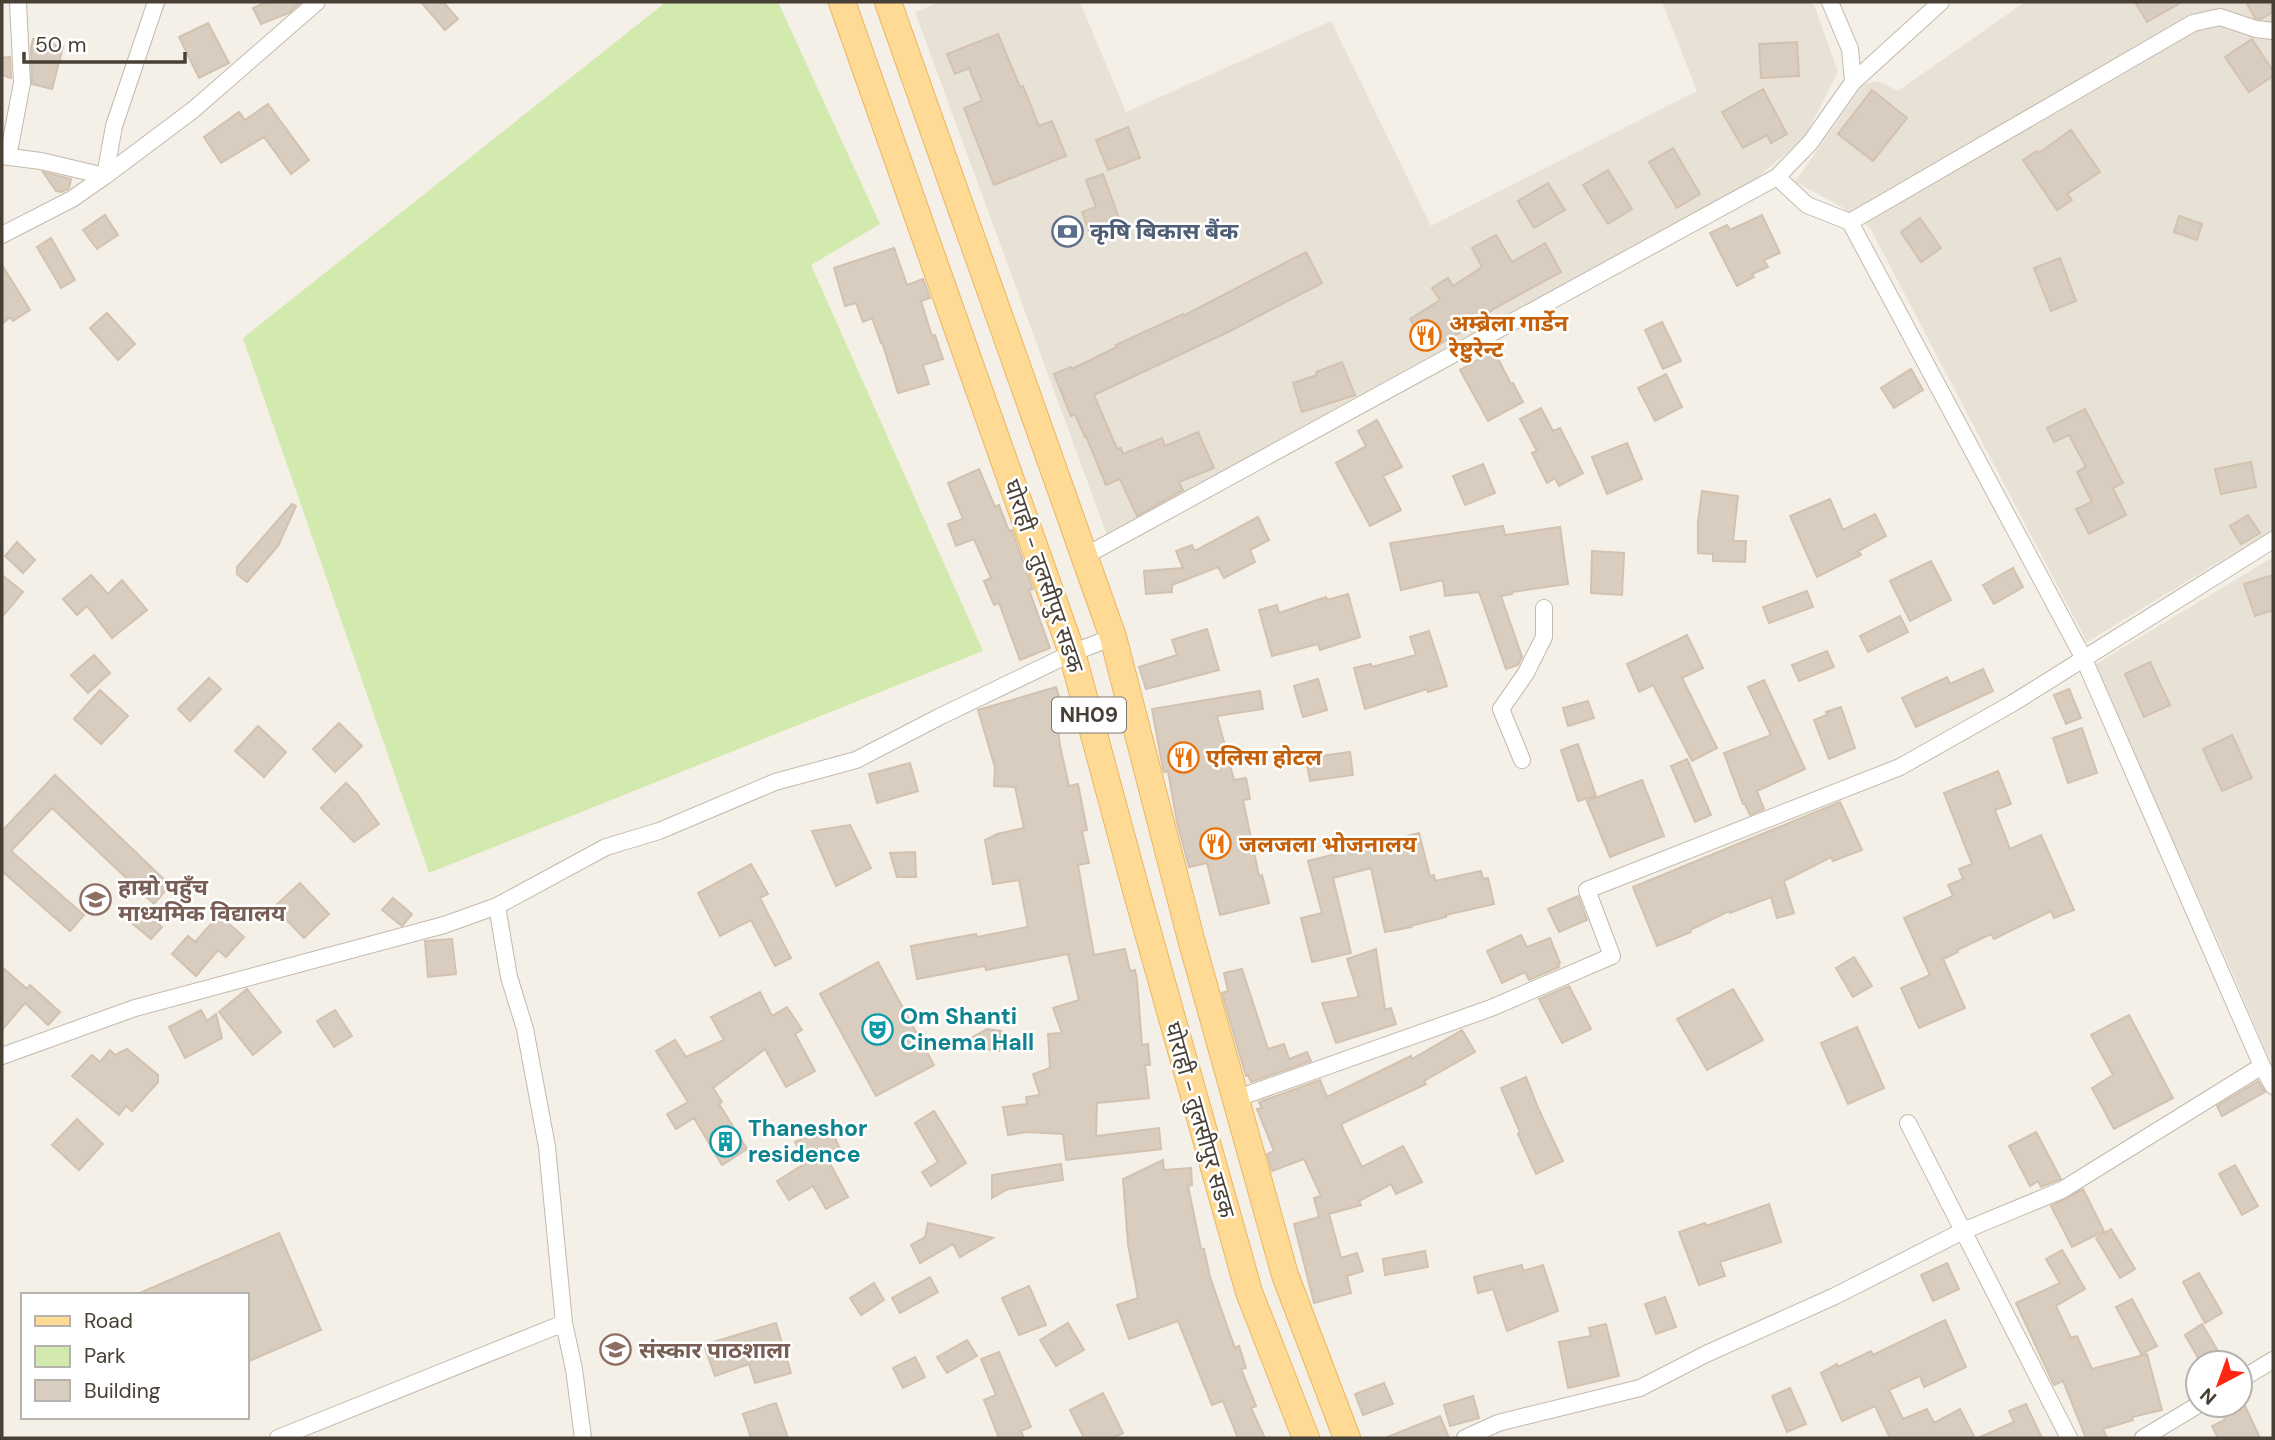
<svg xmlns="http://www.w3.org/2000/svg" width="2275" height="1440" viewBox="0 0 2275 1440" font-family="'DM Sans','Noto Sans Devanagari',sans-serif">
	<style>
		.residential { fill: #e8e1d5 }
		.green { fill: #d3eaae }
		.building { fill: #d9cdbf; stroke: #d2c2af; stroke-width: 2 }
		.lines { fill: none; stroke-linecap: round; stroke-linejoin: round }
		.minor-casing { stroke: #c3b9ac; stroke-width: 18 }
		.primary-casing { stroke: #e9b760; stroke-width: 28 }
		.minor { stroke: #fff; stroke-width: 16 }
		.primary { stroke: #ffda95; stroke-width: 26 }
		.labels { text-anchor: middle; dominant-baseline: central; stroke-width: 5; stroke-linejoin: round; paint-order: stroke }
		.shield { fill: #fff; stroke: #7f7972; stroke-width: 2 }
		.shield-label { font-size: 21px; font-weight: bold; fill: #483f35 }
		.service-label { font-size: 23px; font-weight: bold; fill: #4e5e75; stroke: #fff; text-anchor: start }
		.food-label { font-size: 23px; font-weight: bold; fill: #c56008; stroke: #fff; text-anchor: start }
		.street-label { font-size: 23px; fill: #483f35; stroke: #fff }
		.education-label { font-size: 23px; font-weight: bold; fill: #785e54; stroke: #fff; text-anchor: start }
		.culture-label { font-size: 23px; font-weight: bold; fill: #0d838f; stroke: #fff; text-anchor: start }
	</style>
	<rect width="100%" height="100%" fill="#f4efe7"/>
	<path class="residential" d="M940,2H1080L1126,112L1331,21L1431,226L1697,91L1662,2H1813L1838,72L1804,138L1753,181L1133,525L1107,535L915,12Z
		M2025,2H2273V529L2087,642L1870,228L1840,206L1795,182L1863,85L1878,81L1898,91Z
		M2273,557V1067L2222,949L2144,778L2096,664Z"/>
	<path class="green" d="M666,2H778L880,224L811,265L983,651L429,873L243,338Z"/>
	<path class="building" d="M267,2H301L289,13L261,24L253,8Z
		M421,2H443L458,19L445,30Z
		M2135,2H2182L2147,22Z
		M2246,2H2273V12L2261,19L2255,18Z
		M208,23L229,63L199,78L179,37Z
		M998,34L1020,87L1023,86L1039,126L1052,121L1066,156L994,185L964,108L982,101L969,68L955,74L947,54Z
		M33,39L63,47L52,89L32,84L31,48Z
		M2252,39L2273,71V76L2249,92L2225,57Z
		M1797,42L1799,76L1761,78L1759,44Z
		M10,57L11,78L2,75V58Z
		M1763,89L1787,134L1771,143L1767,135L1743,148L1722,112Z
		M1872,90L1907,118L1873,161L1838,134Z
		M268,104L309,160L291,174L264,137L221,163L204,137L239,112L245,120Z
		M1128,127L1140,158L1108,170L1096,140Z
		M2071,130L2100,172L2067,194L2072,200L2057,210L2023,160L2037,151L2039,153Z
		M1673,148L1700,194L1677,208L1649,162Z
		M1608,170L1632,209L1608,224L1583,185Z
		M43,172L71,179L69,188L62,192L56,191Z
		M1103,174L1120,221L1089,231L1082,212L1096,207L1086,180Z
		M1548,183L1565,210L1534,228L1518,201Z
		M105,215L118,235L97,249L83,230Z
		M1762,215L1780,253L1764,260L1768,267L1752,274L1754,277L1737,286L1710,233L1727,225L1730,230Z
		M2179,216L2202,224L2197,240L2174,232Z
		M1920,218L1941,248L1921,262L1901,232Z
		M1496,235L1512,262L1545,243L1561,272L1495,308L1461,332L1429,350L1410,319L1440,300L1432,288L1448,278L1453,286L1482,267L1472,248Z
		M51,238L75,280L61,288L37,247Z
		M894,248L907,285L923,279L930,298L921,301L932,336L935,335L943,359L923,365L929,384L898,393L882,342L881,343L872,318L863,322L856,303L845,306L834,268Z
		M1306,252L1322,283L1228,332L1094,395L1117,449L1121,448L1123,454L1162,438L1165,446L1198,432L1214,468L1179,482L1183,490L1137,516L1120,479L1106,485L1086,436L1085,437L1075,414L1071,416L1054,374L1071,367L1072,369L1117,347L1116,345L1183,314V316Z
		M2060,258L2076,301L2051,311L2034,268Z
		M2,265L30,310L13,321L10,317L2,324Z
		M107,313L135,344L118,360L90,328Z
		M1662,322L1681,361L1663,369L1645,330Z
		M1494,351L1511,384L1513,383L1523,402L1488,421L1460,370Z
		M1342,362L1355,395L1302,412L1293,383L1317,375L1316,372Z
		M1911,369L1923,390L1894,408L1881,388Z
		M1666,374L1682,407L1655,421L1638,388Z
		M1541,408L1553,431L1560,428L1583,473L1559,486L1555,478L1547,483L1532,453L1537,451L1520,419Z
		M2085,409L2123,483L2113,488L2126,515L2089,534L2076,509L2092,502L2077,472L2086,467L2069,435L2054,442L2047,428Z
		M1377,420L1402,467L1383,476L1401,510L1370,526L1336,463L1366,446L1358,431Z
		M1627,443L1642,479L1607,494L1592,457Z
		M2251,462L2256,487L2221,494L2215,469Z
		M1483,464L1495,493L1465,505L1453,476Z
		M979,469L995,507L999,505L1009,531L1012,530L1033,589L1029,590L1050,648L1020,660L999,603L994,605L984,581L991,578L974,539L956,546L948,524L963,519L948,483Z
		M1702,491L1738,496L1733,541H1746L1745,562L1713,561V554L1698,553V522Z
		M1830,499L1843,530L1875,514L1886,536L1858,551L1861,555L1817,577L1790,516Z
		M292,504L296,506L278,546L247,582L237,574V567Z
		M2248,515L2260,533L2241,544L2230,526Z
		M1258,517L1269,540L1250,550L1255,562L1224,578L1218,567L1172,585V592L1146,594L1144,571L1183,568L1176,551L1192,545L1195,551Z
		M1503,526L1505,535L1560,527L1568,584L1512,592V594L1501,596L1522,657L1518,665L1506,669L1479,592L1445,596L1443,580L1401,590L1390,543Z
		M17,542L35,560L23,573L5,556Z
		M1592,551L1624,553L1622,595L1591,593Z
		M1931,561L1951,600L1910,621L1890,581Z
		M2013,568L2023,587L1994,604L1983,585Z
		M2,575L23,592L2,617Z
		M91,575L108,594L122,580L147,610L112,638L87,606L77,615L63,599Z
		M2273,575V610L2255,616L2244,584Z
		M1807,591L1813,607L1769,623L1763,607Z
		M1348,594L1360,637L1320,650L1318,644L1272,656L1259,610L1277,605L1279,613L1326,597L1327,600Z
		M1900,616L1908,632L1868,652L1860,636Z
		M1207,629L1219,670L1146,689L1139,667L1177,655L1172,640Z
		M1429,631L1447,686L1428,692L1427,689L1365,709L1354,668L1371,664L1372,667L1416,655L1410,637Z
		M1687,635L1703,668L1682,678L1717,748L1692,761L1653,685L1639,692L1627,664Z
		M1827,651L1834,667L1799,681L1792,665Z
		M94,655L110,673L88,693L71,675Z
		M2150,662L2170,705L2144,717L2125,674Z
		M1983,669L1993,691L1916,727L1902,698L1947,677L1950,684Z
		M209,678L221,689L190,721L178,709Z
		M1318,679L1327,710L1303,717L1294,686Z
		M1764,680L1805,769L1757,791L1764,809L1750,815L1745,804H1743L1724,753L1771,735L1748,687Z
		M1056,687L1061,703L1055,705L1060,746L1069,786L1078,784L1087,830L1082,831L1089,863L1078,865L1094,955L1125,949L1130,971L1135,970L1137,980L1142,1045L1148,1044L1150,1065H1145L1149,1098L1097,1103L1096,1136L1159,1128L1161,1149L1066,1160L1063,1134L1027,1132L1008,1135L1003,1107L1027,1104L1026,1097L1040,1095L1033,1074L1050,1068L1048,1034L1062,1033L1053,1008L1079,1000L1068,954L986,970L985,966L917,979L911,946L976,934L977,937L1028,927L1019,880L993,884L985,840L997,834L1024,828L1015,787L994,786L995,767L978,710Z
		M2069,689L2081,718L2066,724L2054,695Z
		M100,690L128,716L101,744L74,719Z
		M1260,691L1263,709L1217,716L1234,780L1246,778L1250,799L1243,800L1259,876L1262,875L1269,903L1220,915L1207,863L1189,867L1177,822L1168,771L1164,772L1163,769L1152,709Z
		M1588,701L1594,718L1568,726L1563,708Z
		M1841,707L1855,748L1829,759L1814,720L1827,715L1826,712Z
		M339,723L362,746L335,772L313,749Z
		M258,726L286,752L264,777L235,751Z
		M2082,728L2097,773L2068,783L2053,738Z
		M2232,735L2252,778L2222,791L2203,749Z
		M1578,744L1596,796L1578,801L1561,750Z
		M1350,752L1353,775L1310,781L1306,758Z
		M1687,759L1711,815L1695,822L1671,766Z
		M910,763L918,791L877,803L869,774Z
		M1998,771L2011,804L1995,810L2010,849L2041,835L2074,910L2054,918L2051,911L1994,939L1991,934L1957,950L1958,952L1943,959L1965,1008L1919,1028L1901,988L1930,975L1904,918L1953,896L1948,885L1963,879L1959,869L1972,864L1944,793Z
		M55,775L170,885L154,904L52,808L11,851L84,915L70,931L2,871V831Z
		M1642,780L1664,836L1610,857L1587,801Z
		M346,783L357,794L379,824L354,842L321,808Z
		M1840,802L1862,850L1833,861L1831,857L1784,881L1794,913L1777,918L1771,897L1730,913L1729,911L1690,930L1691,932L1657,946L1633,887Z
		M850,825L871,868L836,886L812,831Z
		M1419,833L1430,876L1434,875L1435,881L1481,871L1483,879L1488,878L1494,904L1446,915V917L1410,926L1411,927L1385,932L1371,868L1333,878L1351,953L1312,962L1301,918L1322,913L1308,861Z
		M915,852L916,877H897L890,853Z
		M751,864L768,894L760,898L791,958L775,966L751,920L720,936L698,893Z
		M300,883L329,914L304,938L274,907Z
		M1578,896L1587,920L1559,932L1548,909Z
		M393,898L412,914L402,926L382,910Z
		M138,906L162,927L151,939L127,919Z
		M219,915L244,937L226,957L218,950L196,976L172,954L188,936L195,942Z
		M1521,935L1527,947L1550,938L1560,963L1558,964L1559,967L1529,980L1525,972L1502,983L1487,951Z
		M452,939L456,974L428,977L425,941Z
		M1376,949L1385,1010L1391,1008L1396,1024L1336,1043L1322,1003L1359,997L1347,959Z
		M1854,957L1872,986L1853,997L1836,968Z
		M878,962L934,1065L876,1096L820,994Z
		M2,967L27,989L30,985L60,1012L48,1025L25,1003L2,1030Z
		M1242,969L1268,1049L1284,1044L1289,1059L1307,1052L1311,1061L1251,1082L1248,1075L1246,1076L1222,993L1228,991L1224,973Z
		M1569,986L1591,1029L1562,1043L1539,999Z
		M247,989L281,1032L253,1055L219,1012Z
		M1733,989L1763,1040L1707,1070L1677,1019Z
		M760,992L772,1016L787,1007L802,1030L795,1034L815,1071L786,1087L765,1049L713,1088L722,1102L719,1104L747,1149L722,1165L694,1118L676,1129L667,1114L688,1102L656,1051L675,1040L686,1057L724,1040L711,1017Z
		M201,1010L207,1021L216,1014L222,1038L185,1058L169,1027Z
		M335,1010L352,1036L334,1047L317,1021Z
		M2129,1015L2173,1098L2114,1129L2092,1088L2113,1075L2091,1035Z
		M1857,1027L1884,1088L1848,1104L1821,1043Z
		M987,1029L1001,1031L999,1051L959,1045Z
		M1462,1030L1475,1052L1424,1081L1426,1084L1341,1124L1343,1128L1341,1129H1343L1362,1167L1403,1146L1422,1182L1396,1194L1391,1184L1359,1201L1361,1205L1329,1214L1341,1258L1357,1253L1363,1271L1347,1276L1351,1293L1314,1303L1294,1224L1319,1217L1314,1198L1321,1196L1304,1159L1272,1171L1267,1154L1274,1151L1257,1109L1262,1108L1259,1102L1320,1080L1327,1097L1411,1056L1412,1059Z
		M127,1049L158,1075V1082L132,1111L126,1106L119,1115L72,1076L92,1055L100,1062L110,1050L115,1055Z
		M1526,1077L1539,1110L1563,1161L1536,1174L1518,1134L1520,1132L1501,1088Z
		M2258,1081L2265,1092L2222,1116L2217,1106Z
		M934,1111L966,1163L931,1186L922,1172L938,1162L915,1123Z
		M77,1119L103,1144L79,1170L52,1145Z
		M829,1125L840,1149L826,1156L848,1197L826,1209L813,1186L789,1200L777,1181L806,1163L795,1142Z
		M2036,1132L2061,1179L2041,1187L2038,1181L2030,1186L2009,1146Z
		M1163,1160L1164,1170L1191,1168L1192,1185L1188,1186L1201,1249H1204L1210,1277L1227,1326L1235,1348L1239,1346L1246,1368L1241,1369L1256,1406L1251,1408L1265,1438H1238L1223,1401L1212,1405L1178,1321L1129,1339L1117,1305L1138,1298L1128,1244L1123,1179Z
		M1061,1164L1063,1180L1008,1189L992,1198V1175Z
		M2235,1165L2258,1206L2242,1215L2219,1174Z
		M2083,1189L2104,1231L2072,1247L2051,1206Z
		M1769,1204L1781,1242L1720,1262L1725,1276L1699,1285L1679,1232L1705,1223L1706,1226Z
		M928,1223L972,1233L993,1238L960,1257L953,1244L920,1263L911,1245L925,1237Z
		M2111,1229L2135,1269L2120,1278L2096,1238Z
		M279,1233L321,1330L247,1362V1295H135Z
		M2062,1250L2085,1289L2056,1306L2071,1338L2077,1336L2092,1369L2147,1354L2162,1410L2132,1417L2133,1420L2103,1429L2107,1438H2086L2063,1381L2054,1385L2016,1303L2060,1283L2046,1259Z
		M1425,1251L1428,1267L1385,1275L1383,1259Z
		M1947,1263L1959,1289L1933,1301L1921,1275Z
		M1522,1265L1523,1271L1543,1265L1558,1311L1507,1331L1493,1289L1478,1293L1474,1277Z
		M2199,1273L2222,1313L2205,1323L2183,1282Z
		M930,1277L938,1292L900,1313L892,1298Z
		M874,1283L884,1300L861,1315L850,1298Z
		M1029,1286L1046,1325L1019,1335L1002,1298Z
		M1665,1297L1676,1327L1656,1334L1645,1304Z
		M2132,1299L2157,1346L2141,1354L2116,1307Z
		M1945,1320L1966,1367L1924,1387L1920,1376L1889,1390L1903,1419L1927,1409L1934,1423L1960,1409L1975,1438H1890L1875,1406L1842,1421L1821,1373L1837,1364L1838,1367L1871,1351L1873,1355Z
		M776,1323L791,1373L755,1383L749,1364L715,1376L704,1345Z
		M1068,1323L1084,1350L1056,1366L1040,1340Z
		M1606,1324L1619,1376L1568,1388L1559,1342L1591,1336L1589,1328Z
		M2202,1324L2225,1363H2201L2185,1335Z
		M967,1340L977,1356L947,1373L937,1357Z
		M999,1352L1031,1427L1021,1431L1024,1438H999L984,1400L996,1395L981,1359Z
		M915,1357L925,1377L903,1388L893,1368Z
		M1384,1383L1393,1404L1363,1415L1355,1394Z
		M1790,1388L1806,1424L1787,1432L1772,1396Z
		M1103,1393L1123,1433L1113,1438H1084L1070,1410Z
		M1473,1396L1479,1418L1450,1426L1444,1405Z
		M776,1403L788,1438H751L743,1414Z
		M2026,1404L2042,1438H1978L2014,1422L2009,1411Z
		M2244,1404L2260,1438H2218L2212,1426L2225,1420L2223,1414Z
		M1440,1416L1449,1438H1388L1387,1437Z"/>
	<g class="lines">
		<defs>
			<path id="minor" d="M1853,82L1941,2
				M2,156L41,161L105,176L114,126L156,2
				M8,157L22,83L18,2
				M1777,177L1810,143L1853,82L1850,49L1830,2
				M1850,222L2083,657L2262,1066L2273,1086
				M2,235L72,199L105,176L193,110L317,2
				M1085,556L1777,177L1807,205L1850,222L2193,23L2220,17L2256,29L2273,31
				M1522,760L1501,709L1526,673L1544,637V608
				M497,906L509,977L525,1029L547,1147L564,1323L574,1369L583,1438
				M2,1056L135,1008L444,925L497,906L606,847L659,831L775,782L856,760L939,717L1072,653L1113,637
				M1235,1099L1491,1008L1612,956L1587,890L1900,767L2013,703L2273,540
				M1908,1123L2069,1438
				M2240,1380L2273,1360
				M278,1438L564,1323
				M1465,1438L1498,1423L1640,1388L1706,1354L1835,1296L1963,1231L2062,1190L2262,1066
				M2143,1438L2198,1405"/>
			<path id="primary" d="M842,2L1072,653L1136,890L1249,1292L1306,1438
				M888,2L1113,637L1191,939L1285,1275L1347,1438"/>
		</defs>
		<use href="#minor" class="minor-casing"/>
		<use href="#primary" class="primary-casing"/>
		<use href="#minor" class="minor"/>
		<use href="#primary" class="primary"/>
	</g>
	<defs>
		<symbol id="bank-ring" viewBox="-11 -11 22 22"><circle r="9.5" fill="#fff" stroke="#5c6f8a" stroke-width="1.5"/><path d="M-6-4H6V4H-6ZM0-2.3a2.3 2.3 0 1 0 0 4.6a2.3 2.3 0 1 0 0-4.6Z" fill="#5c6f8a"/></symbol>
		<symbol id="restaurant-ring" viewBox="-11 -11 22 22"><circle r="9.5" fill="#fff" stroke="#e8710a" stroke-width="1.5"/><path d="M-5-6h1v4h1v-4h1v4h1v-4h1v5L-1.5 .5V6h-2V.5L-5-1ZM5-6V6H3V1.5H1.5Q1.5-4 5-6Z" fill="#e8710a"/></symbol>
		<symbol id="school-ring" viewBox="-11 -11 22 22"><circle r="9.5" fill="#fff" stroke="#8d6e63" stroke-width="1.5"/><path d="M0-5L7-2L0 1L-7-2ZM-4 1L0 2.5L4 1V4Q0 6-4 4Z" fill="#8d6e63"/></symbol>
		<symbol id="theatre-ring" viewBox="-11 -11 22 22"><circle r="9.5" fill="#fff" stroke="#0f9aa8" stroke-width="1.5"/><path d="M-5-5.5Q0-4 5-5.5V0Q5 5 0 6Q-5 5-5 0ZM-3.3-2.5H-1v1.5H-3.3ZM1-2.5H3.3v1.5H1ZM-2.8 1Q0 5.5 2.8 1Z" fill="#0f9aa8"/></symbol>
		<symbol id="building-ring" viewBox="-11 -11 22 22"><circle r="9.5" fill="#fff" stroke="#0f9aa8" stroke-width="1.5"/><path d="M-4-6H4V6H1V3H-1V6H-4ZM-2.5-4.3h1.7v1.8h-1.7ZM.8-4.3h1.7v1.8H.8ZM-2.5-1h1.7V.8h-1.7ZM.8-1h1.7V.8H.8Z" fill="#0f9aa8"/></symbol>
	</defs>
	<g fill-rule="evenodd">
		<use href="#bank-ring" x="1050" y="214" width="35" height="35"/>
		<use href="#restaurant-ring" x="1408" y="318" width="35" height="35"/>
		<use href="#restaurant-ring" x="1166" y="740" width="35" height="35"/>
		<use href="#restaurant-ring" x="1198" y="826" width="35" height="35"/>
		<use href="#school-ring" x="78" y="882" width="35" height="35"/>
		<use href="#theatre-ring" x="860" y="1012" width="35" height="35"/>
		<use href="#building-ring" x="708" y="1124" width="35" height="35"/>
		<use href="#school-ring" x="598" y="1332" width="35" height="35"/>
	</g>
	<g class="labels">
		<rect class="shield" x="1052" y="697.5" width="74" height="35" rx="5"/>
		<g class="shield-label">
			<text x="1089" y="715">NH09</text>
		</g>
		<g class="service-label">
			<text x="1090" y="231">कृषि बिकास बैंक</text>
		</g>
		<g class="food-label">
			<text x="1449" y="323">अम्ब्रेला गार्डेन<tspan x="1449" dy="26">रेष्टुरेन्ट</tspan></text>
			<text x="1206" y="757">एलिसा होटल</text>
			<text x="1239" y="844">जलजला भोजनालय</text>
		</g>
		<g class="street-label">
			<text transform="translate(1044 576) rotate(71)">घोराही - तुलसीपुर सडक</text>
			<text transform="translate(1200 1120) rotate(74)">घोराही - तुलसीपुर सडक</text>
		</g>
		<g class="education-label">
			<text x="118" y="887">हाम्रो पहुँच<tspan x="118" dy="26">माध्यमिक विद्यालय</tspan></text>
			<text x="639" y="1350">संस्कार पाठशाला</text>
		</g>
		<g class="culture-label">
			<text x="900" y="1016">Om Shanti<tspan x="900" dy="26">Cinema Hall</tspan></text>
			<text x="748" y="1128">Thaneshor<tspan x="748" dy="26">residence</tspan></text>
		</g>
	</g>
	<rect width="2275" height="1440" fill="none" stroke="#483f35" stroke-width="7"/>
	<rect x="21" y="1293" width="228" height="126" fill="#ffffff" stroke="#b6b2ae" stroke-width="2"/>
	<rect x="35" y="1316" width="35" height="10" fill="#ffda95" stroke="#b6b2ae" stroke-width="2"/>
	<text x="84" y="1328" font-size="21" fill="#483f35">Road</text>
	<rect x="35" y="1346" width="35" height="21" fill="#d3eaae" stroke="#b6b2ae" stroke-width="2"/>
	<text x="84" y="1363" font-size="21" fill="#483f35">Park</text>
	<rect x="35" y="1380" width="35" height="21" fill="#d9cdbf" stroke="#b6b2ae" stroke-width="2"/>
	<text x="84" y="1398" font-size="21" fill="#483f35">Building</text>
	<g transform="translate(2219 1384) rotate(221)"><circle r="33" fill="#ffffff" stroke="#b6b2ae" stroke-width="2"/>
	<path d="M0-5L12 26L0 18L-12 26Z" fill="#ff2713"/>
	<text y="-10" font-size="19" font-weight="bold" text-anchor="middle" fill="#483f35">N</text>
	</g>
	<path d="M24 52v10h161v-10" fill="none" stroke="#483f35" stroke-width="3.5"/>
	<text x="35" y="52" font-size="21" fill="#483f35" stroke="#ffffff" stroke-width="5" paint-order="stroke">50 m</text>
</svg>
